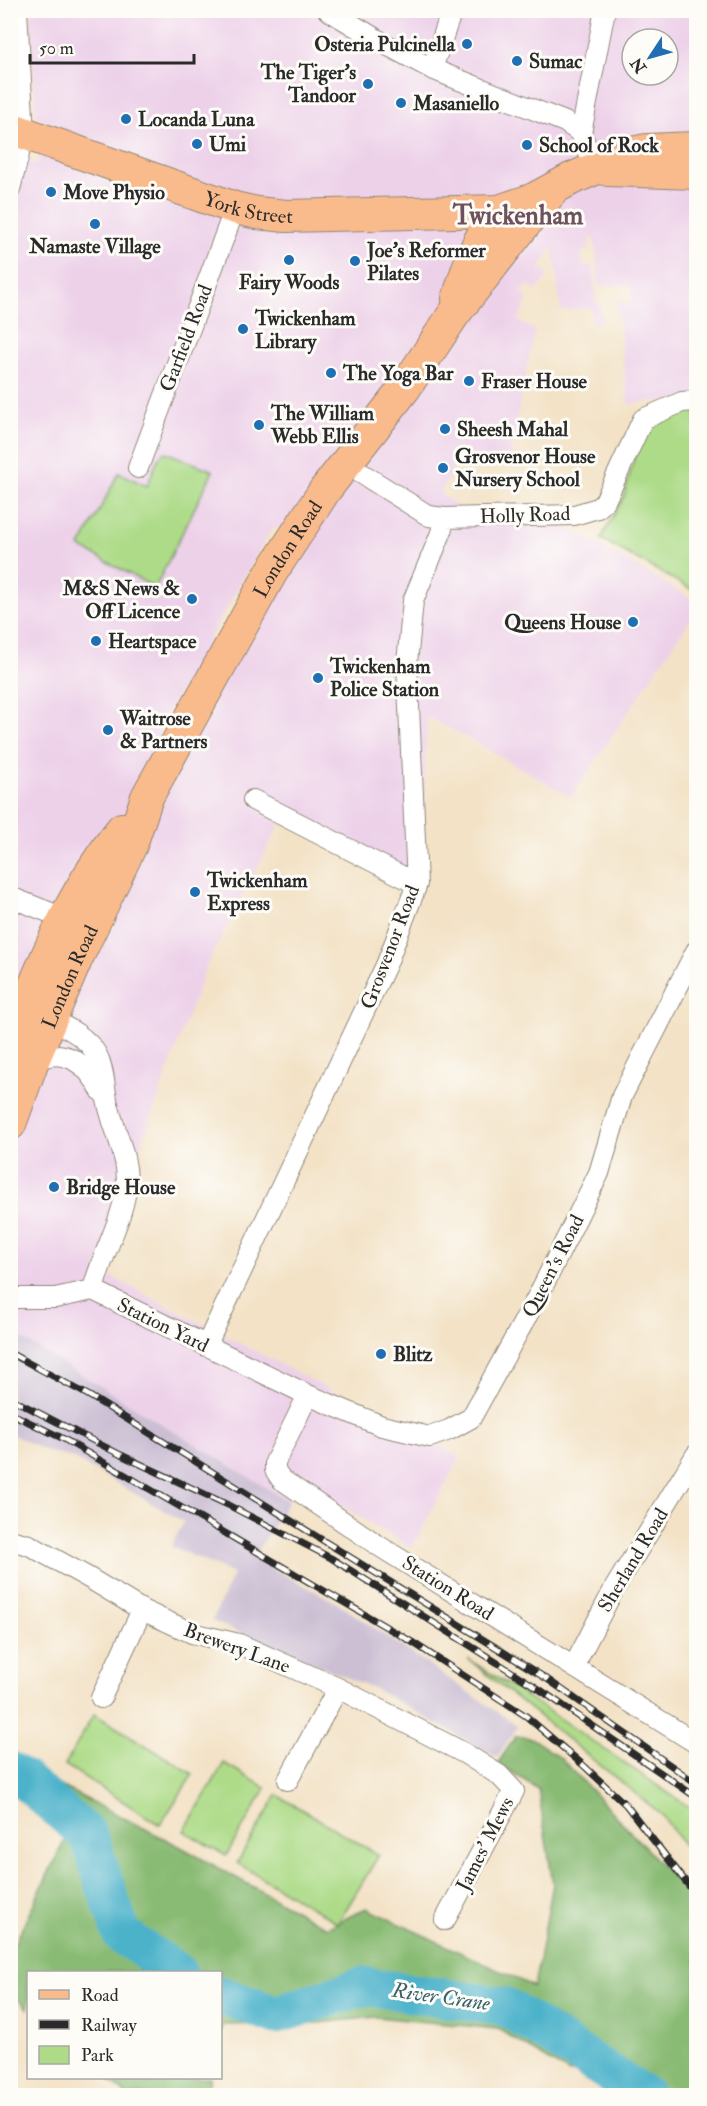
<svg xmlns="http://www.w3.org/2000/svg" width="707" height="2106" viewBox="0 0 707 2106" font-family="'IM FELL Double Pica',serif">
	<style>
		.built { fill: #edd1e9; fill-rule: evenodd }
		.industrial { fill: #ccbfd4 }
		.green { fill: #addb88; stroke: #6c835a; stroke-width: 1.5 }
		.forest { fill: #8abb74; stroke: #5a7350; stroke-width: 1.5 }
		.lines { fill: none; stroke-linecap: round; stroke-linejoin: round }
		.river { stroke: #4bb2ca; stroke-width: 39 }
		.street-casing { stroke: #8f8678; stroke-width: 22 }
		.primary-casing { stroke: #8f8678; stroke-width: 34 }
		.street { stroke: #fff; stroke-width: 20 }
		.primary { stroke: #fabb8c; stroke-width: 32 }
		.rail-casing { stroke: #2b2b2b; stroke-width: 7 }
		.rail { stroke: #fdfcf7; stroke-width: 4.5; stroke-dasharray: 14; stroke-linecap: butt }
		.poi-dot { fill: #1f6fb2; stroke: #fdfcf7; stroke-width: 2 }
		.labels { text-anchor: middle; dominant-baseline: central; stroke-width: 6; stroke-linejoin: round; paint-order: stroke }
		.poi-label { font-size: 20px; font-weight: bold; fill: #2b2b2b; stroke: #fdfcf7; text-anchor: start }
		.street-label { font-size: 20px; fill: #2b2b2b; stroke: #fdfcf7 }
		.water-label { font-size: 21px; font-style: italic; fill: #38616b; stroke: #fdfcf7 }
		.district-label { font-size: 26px; font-weight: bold; fill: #6d525e; stroke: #fdfcf7 }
	</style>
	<rect width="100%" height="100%" fill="#fdfcf7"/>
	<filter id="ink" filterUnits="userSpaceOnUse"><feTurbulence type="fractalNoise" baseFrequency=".0167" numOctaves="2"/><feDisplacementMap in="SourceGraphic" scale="12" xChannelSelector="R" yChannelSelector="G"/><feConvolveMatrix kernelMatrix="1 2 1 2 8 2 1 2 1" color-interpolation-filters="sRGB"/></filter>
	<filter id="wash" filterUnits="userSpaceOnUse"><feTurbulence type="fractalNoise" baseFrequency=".008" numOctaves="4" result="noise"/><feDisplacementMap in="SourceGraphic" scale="24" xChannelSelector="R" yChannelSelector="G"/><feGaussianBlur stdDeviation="1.35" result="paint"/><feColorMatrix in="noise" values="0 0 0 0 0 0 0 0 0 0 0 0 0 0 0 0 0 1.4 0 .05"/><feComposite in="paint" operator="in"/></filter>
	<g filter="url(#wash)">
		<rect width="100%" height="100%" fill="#f3e2c6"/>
		<path class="built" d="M610,10L622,13L623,10L696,11V397L628,404L617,303L632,301L630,284L599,286L594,237H589L590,249L581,251L583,266L593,265L596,303L599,304L602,322L592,323L591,308L561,311L553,247L539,268L548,275L537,291L527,284L521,293L528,298L518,321L535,330L525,375L510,457L457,462L440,493L465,513L561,524L696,601V611L571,797L475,742L427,717L421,878L287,810L205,969L96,1269L460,1457L412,1548L299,1481L288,1501L11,1332L10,226L13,220L10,219L11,154L39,165L30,16L35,11ZM632,39H668V75H632ZM282,527L211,653L206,644L272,528ZM192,673L197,677L163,734L157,730Z"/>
		<path class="industrial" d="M11,1332L288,1501L253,1558L339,1604L518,1726L497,1757L373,1688L212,1621L233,1574L171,1546L184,1522L73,1458L46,1451L11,1434Z"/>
		<path class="green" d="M696,408V592L601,539L624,496L639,439L650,425L662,417Z
			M165,452L213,471L155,588L80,547L119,473L147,486L159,457Z
			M468,1659L541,1706L696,1812V1863L662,1815Z
			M94,1714L193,1774L160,1825L65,1765Z
			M224,1763L266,1788L226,1856L184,1831Z
			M277,1795L379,1855L338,1923L237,1863Z"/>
		<path class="forest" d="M516,1736L531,1738L562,1759L681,1886L696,1907V2095H655L609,2067L569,2073L498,2029L376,2017L319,2023L223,2025L221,2033L220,1972H28V2009L11,1993V1951L65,1839L53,1823L11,1793V1761L177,1845L327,1928L366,1908L534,1987L553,1884L538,1789L498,1763Z
			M107,2078H210L206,2096L127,2095Z"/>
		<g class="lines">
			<path class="river" d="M10,1771L22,1778L88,1835L122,1935L177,1972
				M220,1995L276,2015L364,1986L506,2007L645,2096"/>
		</g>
	</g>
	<g filter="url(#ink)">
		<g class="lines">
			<defs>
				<path id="street" d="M328,10L383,43L432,69L565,122L581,133
					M432,69L452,10
					M595,169L581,133L605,10
					M10,189L24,134L17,10
					M345,463L429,516L444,518L574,515L598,508L605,501L643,419L682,402L696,401
					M138,468L235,208
					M253,800L417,884
					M10,897L64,918
					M50,1019C68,1028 87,1037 97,1055C105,1070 104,1089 108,1104C114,1131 131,1162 126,1190C121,1224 101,1256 93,1290
					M32,1063C63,1043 87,1064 102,1092
					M10,1298H55L93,1290L308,1395L382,1426L430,1437L449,1430L471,1418L540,1292L599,1173L622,1096L696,951
					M206,1346L387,963L417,884L407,663L413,601L441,533L444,518
					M308,1395L275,1462V1470L281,1479L379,1546L696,1743
					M10,1540L29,1545L89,1578L142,1610L192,1633L239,1644L338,1688L464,1753L499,1775L514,1791L445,1920
					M574,1666L614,1589L696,1455
					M101,1698L142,1610
					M288,1780L338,1688"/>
				<g id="primary">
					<path id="s1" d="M10,128L235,208L257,213L286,216L499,211L534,199L571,179L632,153L647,150L696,148"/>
					<path d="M608,170L696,173"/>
					<path d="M458,299C468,266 477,238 499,211"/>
					<path d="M10,1047C40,969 69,895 122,829"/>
					<path id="s2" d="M10,1124L32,1063L76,960L131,845L147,797L271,573L325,490L404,389L454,314L535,211L553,190"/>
				</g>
			</defs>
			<use href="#street" class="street-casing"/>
			<use href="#primary" class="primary-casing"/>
			<use href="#street" class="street"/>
			<use href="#primary" class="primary"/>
			<defs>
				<path id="rail" d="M10,1353L88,1395L547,1679L696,1783
					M10,1398L121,1455L228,1505L331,1558L539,1689L696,1797
					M10,1413L62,1438L412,1642L526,1716L582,1764L626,1805L696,1895"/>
			</defs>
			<use href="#rail" class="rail-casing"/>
			<use href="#rail" class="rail"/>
		</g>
	</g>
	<g class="poi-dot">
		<circle cx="467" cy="44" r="6"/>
		<circle cx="517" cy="61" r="6"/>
		<circle cx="368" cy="84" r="6"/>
		<circle cx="401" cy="103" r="6"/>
		<circle cx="126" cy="119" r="6"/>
		<circle cx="197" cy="144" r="6"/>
		<circle cx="527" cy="145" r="6"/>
		<circle cx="51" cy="192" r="6"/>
		<circle cx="95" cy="224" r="6"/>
		<circle cx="289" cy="260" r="6"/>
		<circle cx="355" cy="261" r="6"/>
		<circle cx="243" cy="329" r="6"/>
		<circle cx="331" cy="373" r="6"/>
		<circle cx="469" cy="381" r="6"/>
		<circle cx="259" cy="425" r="6"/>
		<circle cx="445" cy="429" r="6"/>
		<circle cx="443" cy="468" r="6"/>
		<circle cx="192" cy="599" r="6"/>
		<circle cx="633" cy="622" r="6"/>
		<circle cx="96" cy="641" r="6"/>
		<circle cx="318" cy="678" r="6"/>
		<circle cx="108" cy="730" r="6"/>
		<circle cx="195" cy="892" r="6"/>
		<circle cx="54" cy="1187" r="6"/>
		<circle cx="381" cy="1354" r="6"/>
	</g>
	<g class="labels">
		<g class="poi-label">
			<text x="455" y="44" text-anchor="end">Osteria Pulcinella</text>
			<text x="529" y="61">Sumac</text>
			<text x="356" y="72" text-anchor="end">The Tiger's<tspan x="356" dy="23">Tandoor</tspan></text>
			<text x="413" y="103">Masaniello</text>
			<text x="138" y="119">Locanda Luna</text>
			<text x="209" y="144">Umi</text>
			<text x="539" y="145">School of Rock</text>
			<text x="63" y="192">Move Physio</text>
			<text x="95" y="246" text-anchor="middle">Namaste Village</text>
			<text x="367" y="250">Joe's Reformer<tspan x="367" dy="23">Pilates</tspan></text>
			<text x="289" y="282" text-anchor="middle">Fairy Woods</text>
			<text x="255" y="318">Twickenham<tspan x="255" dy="23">Library</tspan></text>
			<text x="343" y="373">The Yoga Bar</text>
			<text x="481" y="381">Fraser House</text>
			<text x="271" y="413">The William<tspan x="271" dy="23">Webb Ellis</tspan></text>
			<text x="457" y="429">Sheesh Mahal</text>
			<text x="455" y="456">Grosvenor House<tspan x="455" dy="23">Nursery School</tspan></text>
			<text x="180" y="588" text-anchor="end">M&amp;S News &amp;<tspan x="180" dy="23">Off Licence</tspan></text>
			<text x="621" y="622" text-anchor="end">Queens House</text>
			<text x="108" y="641">Heartspace</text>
			<text x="330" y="666">Twickenham<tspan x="330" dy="23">Police Station</tspan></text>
			<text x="120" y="718">Waitrose<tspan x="120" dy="23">&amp; Partners</tspan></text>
			<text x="207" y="880">Twickenham<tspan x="207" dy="23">Express</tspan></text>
			<text x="66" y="1187">Bridge House</text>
			<text x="393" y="1354">Blitz</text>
		</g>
		<g class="street-label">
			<text stroke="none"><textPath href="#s1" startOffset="252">York Street</textPath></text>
			<text transform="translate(186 338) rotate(-69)">Garfield Road</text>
			<text transform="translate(525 515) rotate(-2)">Holly Road</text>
			<text stroke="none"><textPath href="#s2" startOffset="640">London Road</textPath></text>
			<text transform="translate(390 947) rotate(-69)">Grosvenor Road</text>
			<text stroke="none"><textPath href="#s2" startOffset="159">London Road</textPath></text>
			<text transform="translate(553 1266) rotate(-63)">Queen's Road</text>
			<text transform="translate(163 1325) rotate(26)">Station Yard</text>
			<text transform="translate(633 1560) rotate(-59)">Sherland Road</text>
			<text transform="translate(448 1588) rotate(32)">Station Road</text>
			<text transform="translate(237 1648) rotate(20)">Brewery Lane</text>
			<text transform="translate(485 1844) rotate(-63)">James' Mews</text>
		</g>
		<g class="water-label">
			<text transform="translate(441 1997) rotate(8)">River Crane</text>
		</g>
		<g class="district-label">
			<text x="518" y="216">Twickenham</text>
		</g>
	</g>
	<rect width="707" height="2106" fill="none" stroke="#fdfcf7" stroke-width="36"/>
	<rect x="27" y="1971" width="195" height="108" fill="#fdfcf7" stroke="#a9a8a5" stroke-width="1.5"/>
	<rect x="39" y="1990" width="30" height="9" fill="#fabb8c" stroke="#a9a8a5" stroke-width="1.5"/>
	<text x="81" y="2001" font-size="18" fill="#2b2b2b">Road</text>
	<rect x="39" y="2020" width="30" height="9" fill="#2b2b2b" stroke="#a9a8a5" stroke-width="1.5"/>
	<text x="81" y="2031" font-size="18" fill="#2b2b2b">Railway</text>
	<rect x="39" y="2046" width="30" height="18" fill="#addb88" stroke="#a9a8a5" stroke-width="1.5"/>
	<text x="81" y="2061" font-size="18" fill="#2b2b2b">Park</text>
	<g transform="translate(650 57) rotate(234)"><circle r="28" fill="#fdfcf7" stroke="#a9a8a5" stroke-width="1.5"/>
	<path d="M0-4.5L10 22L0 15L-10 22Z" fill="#1f6fb2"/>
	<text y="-9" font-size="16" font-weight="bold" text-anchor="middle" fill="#2b2b2b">N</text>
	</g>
	<path d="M30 54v9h164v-9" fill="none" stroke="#2b2b2b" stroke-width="3"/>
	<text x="39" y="54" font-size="18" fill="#2b2b2b" stroke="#fdfcf7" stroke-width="4.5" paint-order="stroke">50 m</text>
</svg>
